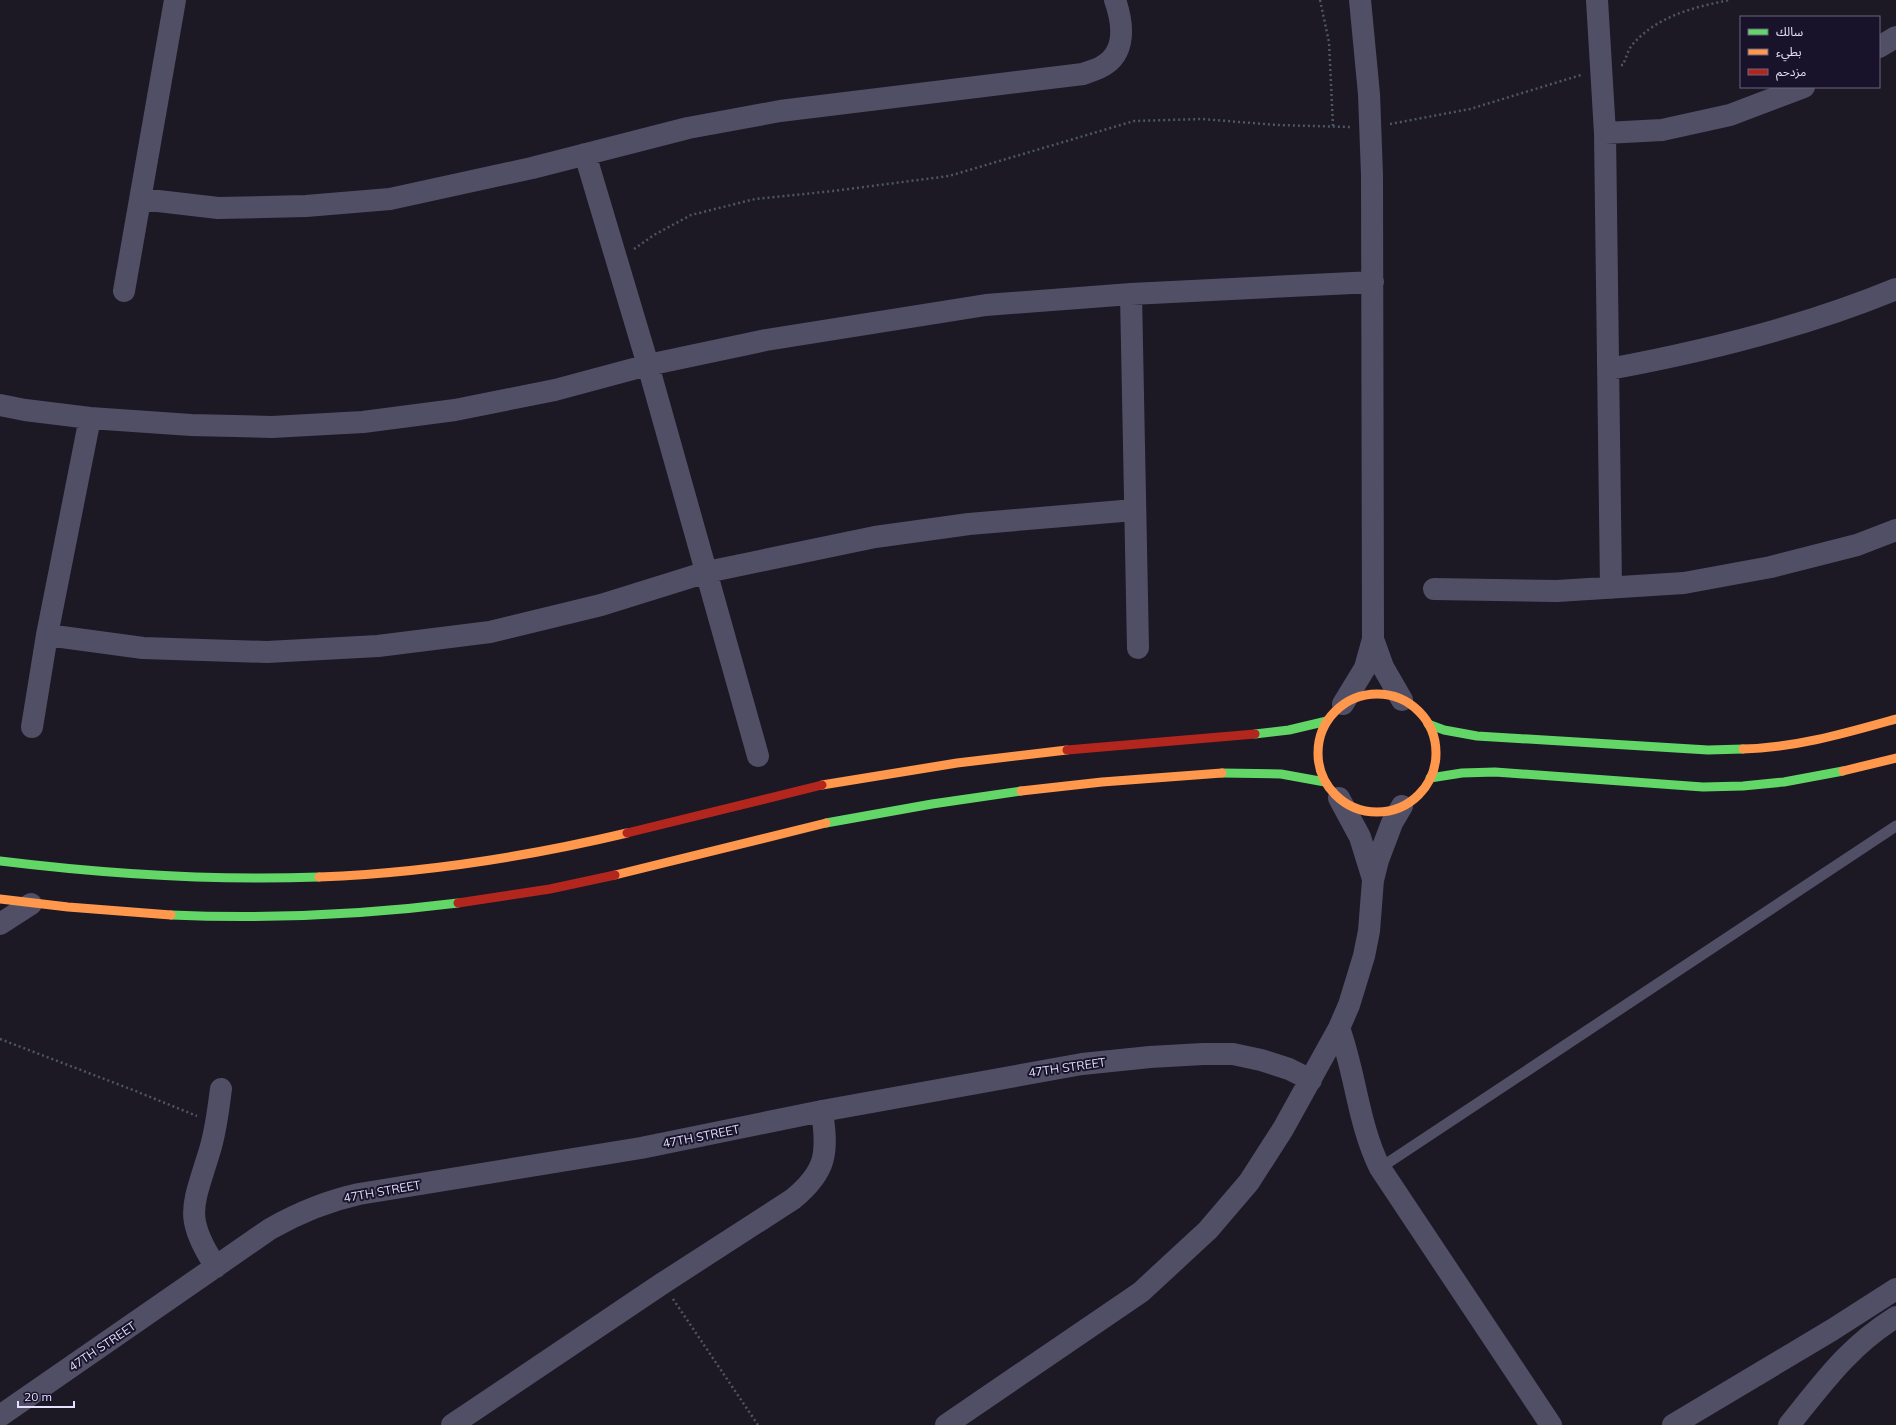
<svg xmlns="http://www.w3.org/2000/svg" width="1896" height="1425" viewBox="0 0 1896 1425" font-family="Mulish,'Noto Sans Arabic',sans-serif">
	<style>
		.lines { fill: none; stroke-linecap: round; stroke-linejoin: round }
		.path { stroke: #4c5664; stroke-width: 2.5; stroke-dasharray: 2 3; stroke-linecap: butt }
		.lane { stroke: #514f66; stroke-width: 11 }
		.street { stroke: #514f66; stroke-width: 22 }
		.fast { stroke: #63d668; stroke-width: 9 }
		.slow { stroke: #ff974d; stroke-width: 9 }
		.jam { stroke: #b3261e; stroke-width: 9 }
		.labels { text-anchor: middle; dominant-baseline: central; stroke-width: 4; stroke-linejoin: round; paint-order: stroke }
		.street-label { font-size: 12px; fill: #e4e0fd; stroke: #18132b }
	</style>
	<rect width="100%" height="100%" fill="#1c1925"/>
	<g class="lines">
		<path class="path" d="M1320,0L1329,42L1333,126
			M1621,65H1623C1626,58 1628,50 1632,45C1657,16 1694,7 1730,0
			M1390,124L1470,109L1581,75
			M634,249L654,235L691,215L755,199L833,191L949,176L1134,121L1202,119L1277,125L1350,127
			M0,1039L133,1090L197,1116
			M673,1299L758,1425"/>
		<path class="lane" d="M1380,1168L1896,826"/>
		<path class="street" d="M1597,0L1605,133L1611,588
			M1879,47L1896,37
			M1605,133L1662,130L1730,115L1804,87
			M585,154L648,365L758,756
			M141,199L218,208L306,206L390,199L532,168L688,128L780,111L1083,74C1088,72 1095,70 1101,67C1127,54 1123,23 1115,0
			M124,291L175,0
			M1131,294L1138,648
			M1609,369C1707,351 1804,327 1896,289
			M0,405L25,410L90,418L191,425L272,427L363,422L455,410L555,390L648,365L766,340L986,305L1131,294L1373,282
			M1434,589L1557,591L1684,583L1771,567L1857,545L1896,530
			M47,635L143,648L267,652L378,646L490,632L601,605L707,572L875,537L969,524L1134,510
			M1373,639L1383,667L1402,700
			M1343,704L1365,668L1373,639L1372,175L1369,94L1360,0
			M32,727L47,635L90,418
			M1339,798L1360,837L1373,879
			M0,924L31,904
			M1339,1028C1356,1075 1358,1124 1380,1168L1551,1425
			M216,1267C183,1217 193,1206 209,1153C216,1132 218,1110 221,1089
			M0,1416L270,1229C298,1213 327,1201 359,1194L641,1148L822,1111L1082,1064L1150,1057L1203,1054H1233L1261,1060L1289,1069L1311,1080
			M452,1425L663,1283L793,1199C827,1171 828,1153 822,1111
			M946,1425L1141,1292L1208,1230L1249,1182L1283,1129L1339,1028L1349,1005L1364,956L1369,931L1373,880L1378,860L1392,823L1402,806
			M1673,1425L1832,1330L1896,1289
			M1789,1425C1823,1383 1849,1346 1896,1317"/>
		<path class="fast" d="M1428,724L1444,730L1477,736L1708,750L1743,749
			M1255,734L1289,730L1327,721
			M1222,773L1281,774L1325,782
			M1430,778L1462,773L1495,772L1703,787L1743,786L1784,782L1843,771
			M826,823L932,804L1021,791
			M0,861C106,874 212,881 319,877
			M171,915C267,919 363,915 458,903"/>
		<path class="slow" d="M1318 753a59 59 0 1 1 118 0a59 59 0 1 1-118 0Z
			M1743,749C1795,748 1846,733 1896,719
			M1843,771L1896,758
			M822,785L957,763L1067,750
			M1021,791L1102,782L1222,773
			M615,875L826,823
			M319,877C423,873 526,857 627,833
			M0,899L68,907L171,915"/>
		<path class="jam" d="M1067,750L1255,734
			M627,833L822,785
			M458,903L550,889L615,875"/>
	</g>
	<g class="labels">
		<g class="street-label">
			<text transform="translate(1067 1067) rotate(-8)">47TH STREET</text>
			<text transform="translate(701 1136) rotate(-11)">47TH STREET</text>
			<text transform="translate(382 1191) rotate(-10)">47TH STREET</text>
			<text transform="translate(102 1346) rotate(-34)">47TH STREET</text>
		</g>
	</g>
	<rect x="1740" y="16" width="140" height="72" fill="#18132b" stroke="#6a657f"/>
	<rect x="1748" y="29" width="20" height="6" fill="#63d668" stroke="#6a657f"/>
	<text x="1776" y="36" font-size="12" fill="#e4e0fd">سالك</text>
	<rect x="1748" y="49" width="20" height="6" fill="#ff974d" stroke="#6a657f"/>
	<text x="1776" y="56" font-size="12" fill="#e4e0fd">بطيء</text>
	<rect x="1748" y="69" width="20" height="6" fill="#b3261e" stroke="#6a657f"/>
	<text x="1776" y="76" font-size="12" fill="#e4e0fd">مزدحم</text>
	<path d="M18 1401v6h56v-6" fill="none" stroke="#e4e0fd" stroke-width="2"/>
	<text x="24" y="1401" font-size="12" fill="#e4e0fd" stroke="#18132b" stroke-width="3" paint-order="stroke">20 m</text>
</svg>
